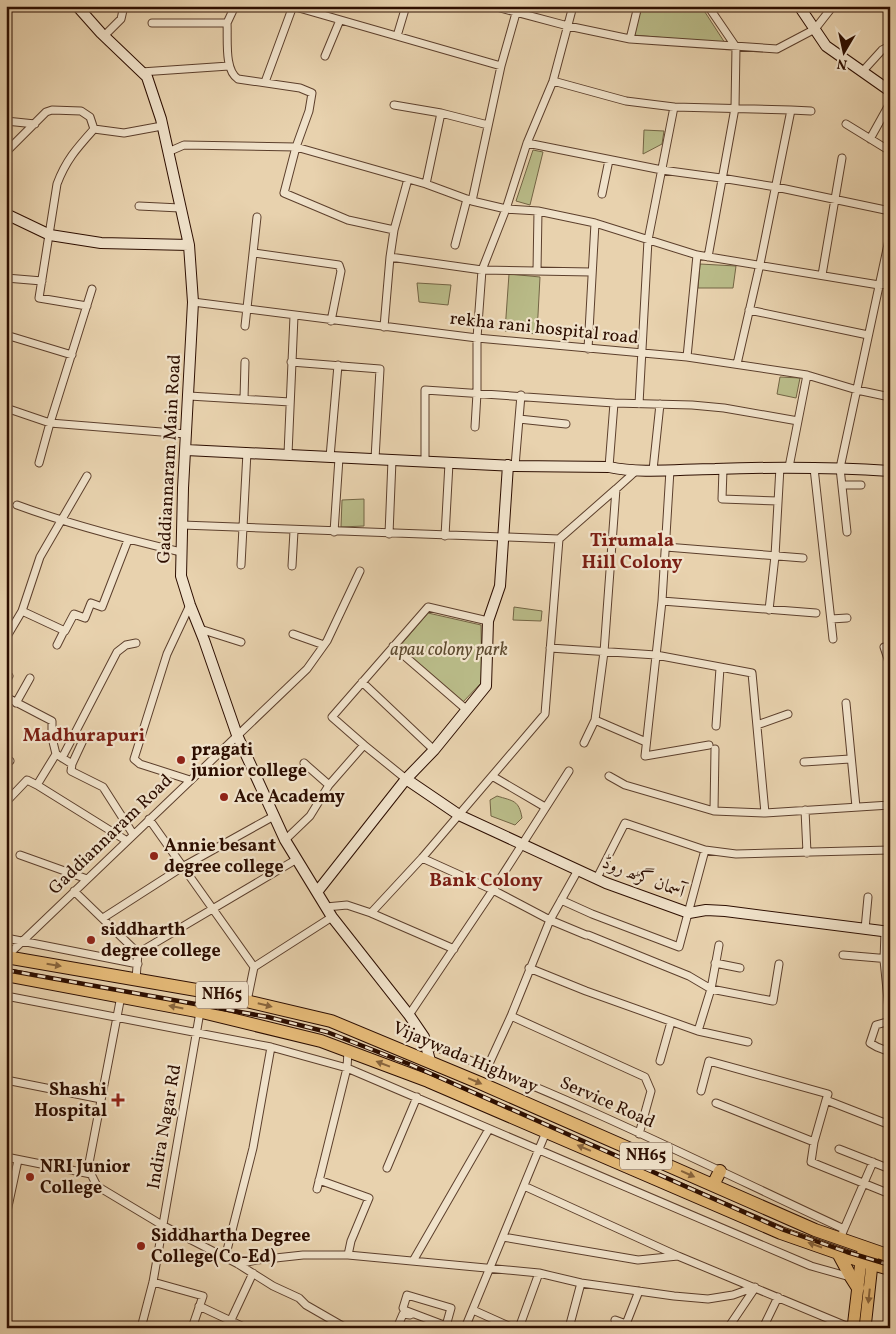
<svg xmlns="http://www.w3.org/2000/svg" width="896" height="1334" viewBox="0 0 896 1334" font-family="Vollkorn,Amiri,serif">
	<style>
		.green { fill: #b9bb88; stroke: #736444 }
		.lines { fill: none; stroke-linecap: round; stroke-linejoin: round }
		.street-casing { stroke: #5c3f2c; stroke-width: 9 }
		.secondary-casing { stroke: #2d0e00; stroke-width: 12 }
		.primary-casing { stroke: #2d0e00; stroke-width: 13 }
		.highway-casing { stroke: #2d0e00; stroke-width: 14 }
		.street { stroke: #f0e2ca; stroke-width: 7 }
		.secondary { stroke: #f0e2ca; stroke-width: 10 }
		.primary { stroke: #e4b977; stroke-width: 11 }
		.highway { stroke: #e4b977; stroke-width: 12 }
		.rail-casing { stroke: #2d0e00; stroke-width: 4.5 }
		.rail { stroke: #f0e2ca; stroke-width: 2.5; stroke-dasharray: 8; stroke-linecap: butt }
		.oneway { fill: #88643c }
		.poi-dot { fill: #8f2418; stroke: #f0e2ca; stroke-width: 2 }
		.labels { text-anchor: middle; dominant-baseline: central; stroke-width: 4.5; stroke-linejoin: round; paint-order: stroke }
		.shield { fill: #f0e2ca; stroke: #684e3d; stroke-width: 1 }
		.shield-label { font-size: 16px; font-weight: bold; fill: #2d0e00 }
		.street-label { font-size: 18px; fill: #2d0e00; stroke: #f0e2ca }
		.park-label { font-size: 18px; font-style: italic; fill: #5e4b30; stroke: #f0e2ca }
		.poi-label { font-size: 18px; font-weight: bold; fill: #2d0e00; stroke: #f0e2ca; text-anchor: start }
		.neighbourhood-label { font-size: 19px; font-weight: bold; fill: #7a1f14; stroke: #f0e2ca }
	</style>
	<rect width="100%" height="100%" fill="#e8d2ae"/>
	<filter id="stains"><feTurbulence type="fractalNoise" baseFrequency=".004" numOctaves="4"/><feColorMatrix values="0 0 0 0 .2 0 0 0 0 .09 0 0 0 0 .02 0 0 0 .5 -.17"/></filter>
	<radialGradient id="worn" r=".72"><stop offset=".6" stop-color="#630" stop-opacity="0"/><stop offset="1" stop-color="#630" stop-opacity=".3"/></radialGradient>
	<path class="green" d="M642,6H701L725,43L633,35Z
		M644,130L664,131L662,144L643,154Z
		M533,150L543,152L530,205L516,201Z
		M700,264L736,266L733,288H698Z
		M509,274L540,277L537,334L505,331Z
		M417,283L451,285L448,305L419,302Z
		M780,377L800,378L796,398L777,394Z
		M364,499V526L341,527L342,500Z
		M514,607L542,611L541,621L513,620Z
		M428,613L481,625L482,682L462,703L399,647Z
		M497,796C513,801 519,800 522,818L515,825L491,816L490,800Z"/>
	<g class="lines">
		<defs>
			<path id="street" d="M292,6L501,66
				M493,6L568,26L630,39L777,49L815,29L833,6
				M152,23H227C228,39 224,70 238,79L300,88L312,93L309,111L296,147L284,193L348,220L394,230L390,257
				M227,23L235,6
				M104,36L121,19L124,6
				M397,36L406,6
				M630,39L638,6
				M325,56L340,20
				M141,72L229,66
				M862,72L882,50L890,46
				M553,81L626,101L674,107L791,110L760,264L737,364
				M265,82L293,6
				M394,105L441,113L488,125
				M791,110L811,111
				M6,121L35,124
				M846,124L890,151
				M870,139L890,103
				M527,143L662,170L721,178L776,187L890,211
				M6,152L46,112L52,110L81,111L90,117L94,129
				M168,152L184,145L296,147L426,184L472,201L506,209L538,211L595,223L697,255L879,285L890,284
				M426,184L441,113
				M602,194L609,160
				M472,201L501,66L518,6
				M139,206L180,208
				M394,230L408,179
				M455,245L467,199
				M254,253L339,265L341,271L331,321
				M708,257L735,108L736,47L708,6
				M537,271L538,211
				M822,275L842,158
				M6,278L42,281
				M193,302L477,338L687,357L807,375L857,390L890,397
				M87,306L39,298L57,184C66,160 77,148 94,129L124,133L162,126
				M749,310L868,335
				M245,326L257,217
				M384,327L390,257L482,270L591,272
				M6,335L72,355
				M588,349L595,223
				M687,357L697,255
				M291,362L380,369L375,459
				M189,396L290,402
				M244,399L245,362
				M639,404L648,240L674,107
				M6,408L50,423L186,434
				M519,419L566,424
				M475,427L477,393V338L482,270L506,209L527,143L553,81L573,6
				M288,454L294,316
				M330,457L338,365
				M425,462V390L614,403L692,405L724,408L798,421
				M39,463L50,423L92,289
				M515,466L521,395
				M609,467L614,403
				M789,467L807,375
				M814,468L833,639
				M723,469L722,499L778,501
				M653,470L660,404
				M670,470L662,601L645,756L709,745
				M842,485H861
				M17,505C71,525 126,539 181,552
				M182,525L559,539L616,489
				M334,532L339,458
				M847,532L840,468L890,235
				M389,534L392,460
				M445,536L449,463
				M666,547L803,558
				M241,565L247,452
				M292,566L294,531
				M662,601L816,613
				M769,610L775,556L780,467
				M22,611L65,631L74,614L85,618L91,603L102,607L128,540
				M831,619L847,618
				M200,629L241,642
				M293,634L324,645
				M6,638L22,611L40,557L87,476
				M57,645L64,631
				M393,646L467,710
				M884,647L890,665
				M550,648L656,655L752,673L765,813
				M6,681L9,676
				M362,682L434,750
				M6,697L52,721V738L56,754L72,764L71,771L103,787L133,834
				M16,703L30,678
				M846,703L856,807
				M595,720L646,742
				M757,725L788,714
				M716,726L720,668
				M584,743L595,720L604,652L616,489L637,470
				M364,745L332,717L428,607L488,621
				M62,758L117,652L126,645L136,643
				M6,759L10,761
				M804,762L850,759
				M304,763L329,785
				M72,764L85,736
				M492,776L545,807
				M609,776L625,785L714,811L765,813L890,805
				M190,780L140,764L134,759L167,654L190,605
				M37,785L56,754
				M6,802L27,780L37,785L127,841
				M805,810L807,853
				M714,811L715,749
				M149,819L254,967
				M285,840L310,816L329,785L364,745L406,779
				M20,855L87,879
				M422,858L493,890L550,920L586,935
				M597,878L625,823L705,850L736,854L890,850
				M74,891L138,953
				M561,900L592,914L679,947L705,850
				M326,907L347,905L371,913L454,949
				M371,913L422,858L545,714L559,539
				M103,918L184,866L274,816
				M865,929L868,897
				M885,932L884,960L890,1020
				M588,935L689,976L711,989L773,1001L779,964
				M6,938L138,964
				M843,955L890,959
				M6,957L307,669L327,641L360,571
				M715,963L740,968
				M529,968L586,991L698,1031L748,1042
				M136,979L138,953L297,859
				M6,996L271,1047L347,1068L811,1266L850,1277
				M247,1001L254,967L332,917
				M409,1015L493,890L569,771
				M511,1016L645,1077L651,1091L639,1134
				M890,1021L876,1025L870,1043L877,1047L890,1052
				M698,1031L711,989L719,945
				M427,1044C569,1096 706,1165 844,1229L840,1239
				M660,1061L671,1022
				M488,1066L511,1016L550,920L578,870
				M6,1080L101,1099
				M701,1091L709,1061L828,1094L826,1100L890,1125
				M826,1100L814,1142L811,1162L890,1194
				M716,1103L814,1142
				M839,1149L890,1169
				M6,1157L91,1174L97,1186L162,1225L238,1264L273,1286L299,1298L306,1305L346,1328
				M387,1168L417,1097
				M91,1174L89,1163L121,996
				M319,1180L369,1198L351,1241L348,1255
				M524,1186L678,1256L851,1328
				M317,1189L347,1068L348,1051
				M6,1216L18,1160
				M844,1229L873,1162
				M503,1237L638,1260L678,1256
				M225,1258L253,1148L271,1047
				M413,1261L489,1129
				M238,1264L257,1260L303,1255H348L539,1273L581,1283L674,1296L708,1299L733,1295L755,1287
				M153,1282L203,1296L192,1328
				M199,1306L246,1328
				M473,1310L513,1328
				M231,1320L253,1273
				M615,1320L637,1328
				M626,1324L639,1291
				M446,1326L451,1308L407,1295L403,1308L404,1310L449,1327L452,1328
				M141,1328L153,1282L200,1012
				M397,1328L403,1314L410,1315
				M465,1328L546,1132
				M519,1328L539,1273
				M569,1328L581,1283
				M728,1328L755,1288
				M763,1328L778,1297"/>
			<path id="secondary" d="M77,6L101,33L147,77L161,119L189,245L193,302L183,488L181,576L190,605L204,640L237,735L285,840L332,917L409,1015L424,1037L430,1061
				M799,6L826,46L890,91
				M6,214L50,235L101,243L189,245
				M186,450L515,466L609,467C641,474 682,469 715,469C773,467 831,467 890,471
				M406,779L459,815L606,883L689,913L706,910L725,911L890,932
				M317,892L406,779L434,750L486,686L488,621L500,586L508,465"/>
			<path id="primary" d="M853,1328L861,1261L864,1247
				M865,1328L873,1255"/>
			<path id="highway" d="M6,957L208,992L331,1021L480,1083L815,1230L890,1256
				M6,975L202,1012L321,1041L428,1081L781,1233L861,1261L890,1269
				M713,1185L720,1171
				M838,1253L851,1277L858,1288"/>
		</defs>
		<use href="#street" class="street-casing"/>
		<use href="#secondary" class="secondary-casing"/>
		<use href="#primary" class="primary-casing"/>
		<use href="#highway" class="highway-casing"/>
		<use href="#street" class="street"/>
		<use href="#secondary" class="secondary"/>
		<use href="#primary" class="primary"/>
		<use href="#highway" class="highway"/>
		<defs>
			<path id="rail" d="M6,970L268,1017L327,1032L409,1064L784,1230L847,1252L890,1265"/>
		</defs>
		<use href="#rail" class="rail-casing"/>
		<use href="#rail" class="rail"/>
	</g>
	<defs><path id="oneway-solid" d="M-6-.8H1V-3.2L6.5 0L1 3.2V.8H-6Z" transform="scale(1.25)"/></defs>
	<g class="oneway">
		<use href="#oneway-solid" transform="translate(54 965) rotate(9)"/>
		<use href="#oneway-solid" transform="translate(265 1005) rotate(14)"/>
		<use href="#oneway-solid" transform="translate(176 1007) rotate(-169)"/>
		<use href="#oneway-solid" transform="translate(383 1064) rotate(-159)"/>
		<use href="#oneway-solid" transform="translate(475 1081) rotate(23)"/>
		<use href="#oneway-solid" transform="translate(584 1148) rotate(-157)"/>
		<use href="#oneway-solid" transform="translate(688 1174) rotate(24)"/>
		<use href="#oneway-solid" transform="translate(815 1245) rotate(-161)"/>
		<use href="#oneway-solid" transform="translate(869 1296) rotate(96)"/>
	</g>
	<g class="poi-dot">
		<circle cx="181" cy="760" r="5"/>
		<circle cx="224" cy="797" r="5"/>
		<circle cx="154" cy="856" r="5"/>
		<circle cx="91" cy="940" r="5"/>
		<path d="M115.5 1092.5h5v5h5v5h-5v5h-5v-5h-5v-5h5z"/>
		<circle cx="30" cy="1177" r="5"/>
		<circle cx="141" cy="1246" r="5"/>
	</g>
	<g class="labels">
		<g class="shield">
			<rect x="196" y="981.5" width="52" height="27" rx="4"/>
			<rect x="620" y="1142.5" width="52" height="27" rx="4"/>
		</g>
		<g class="shield-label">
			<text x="222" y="995">NH65</text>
			<text x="646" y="1156">NH65</text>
		</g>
		<g class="street-label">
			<text transform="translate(544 329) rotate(6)">rekha rani hospital road</text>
			<text transform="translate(170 459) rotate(-87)">Gaddiannaram Main Road</text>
			<text transform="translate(111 835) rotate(-44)">Gaddiannaram Road</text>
			<text transform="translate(643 878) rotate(21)">آسمان گڑھ روڈ</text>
			<text transform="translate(465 1058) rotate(23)">Vijaywada Highway</text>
			<text transform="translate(607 1103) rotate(24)">Service Road</text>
			<text transform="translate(165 1127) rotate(-80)">Indira Nagar Rd</text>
		</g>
		<g class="park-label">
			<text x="449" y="650">apau colony park</text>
		</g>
		<g class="poi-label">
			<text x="191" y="750">pragati<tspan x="191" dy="21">junior college</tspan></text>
			<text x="234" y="797">Ace Academy</text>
			<text x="164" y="846">Annie besant<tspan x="164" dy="21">degree college</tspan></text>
			<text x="101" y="930">siddharth<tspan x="101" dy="21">degree college</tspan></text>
			<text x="107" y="1090" text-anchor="end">Shashi<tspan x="107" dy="21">Hospital</tspan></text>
			<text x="40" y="1167">NRI Junior<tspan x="40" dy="21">College</tspan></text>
			<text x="151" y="1236">Siddhartha Degree<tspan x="151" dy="21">College(Co-Ed)</tspan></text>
		</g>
		<g class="neighbourhood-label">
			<text x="632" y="541">Tirumala<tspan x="632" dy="22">Hill Colony</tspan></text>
			<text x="84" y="736">Madhurapuri</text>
			<text x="486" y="881">Bank Colony</text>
		</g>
	</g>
	<rect width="896" height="1334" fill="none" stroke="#e8d2ae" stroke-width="25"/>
	<rect x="8" y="8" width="881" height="1319" fill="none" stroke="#2d0e00" stroke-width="2.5"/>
	<rect x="12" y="12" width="871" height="1309" fill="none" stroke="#2d0e00"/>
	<g transform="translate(844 52) rotate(189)" stroke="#f0e2ca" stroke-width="4" paint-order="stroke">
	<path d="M0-4L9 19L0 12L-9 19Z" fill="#2d0e00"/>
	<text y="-8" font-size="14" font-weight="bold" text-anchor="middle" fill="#2d0e00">N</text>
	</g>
	<rect width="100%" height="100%" filter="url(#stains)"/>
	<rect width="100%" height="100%" fill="url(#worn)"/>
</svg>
